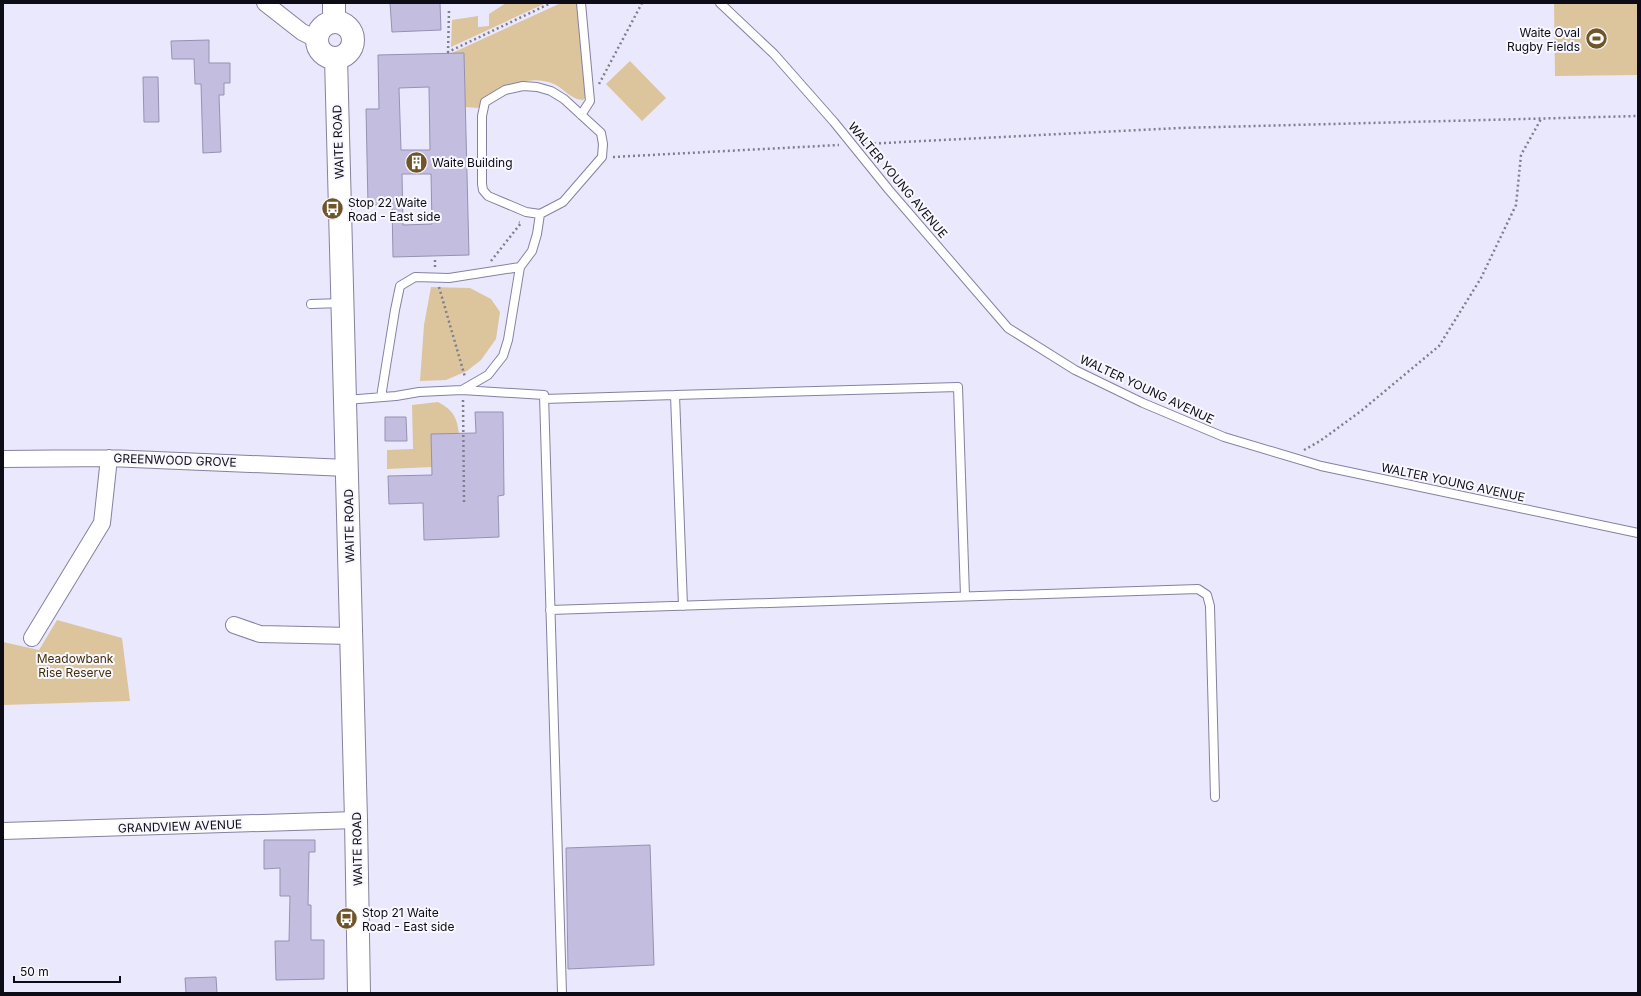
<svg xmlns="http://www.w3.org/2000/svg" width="1641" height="996" viewBox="0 0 1641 996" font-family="Inter,sans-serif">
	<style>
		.green { fill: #dcc49d }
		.building { fill: #c3bee0; stroke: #9691b1; fill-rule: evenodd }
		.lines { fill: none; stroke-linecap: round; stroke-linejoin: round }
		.lane-casing { stroke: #8580a0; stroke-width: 10 }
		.street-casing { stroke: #8580a0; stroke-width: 18 }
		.secondary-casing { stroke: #8580a0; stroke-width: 24 }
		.path { stroke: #807e8e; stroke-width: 2.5; stroke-dasharray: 2 3; stroke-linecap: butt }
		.lane { stroke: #fff; stroke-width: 8 }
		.street { stroke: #fff; stroke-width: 16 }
		.secondary { stroke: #fff; stroke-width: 22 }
		.labels { text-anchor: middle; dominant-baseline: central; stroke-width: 4; stroke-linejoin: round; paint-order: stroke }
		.poi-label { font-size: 12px; fill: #0d0b16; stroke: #f8f7fe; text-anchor: start }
		.street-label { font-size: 12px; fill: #0d0b16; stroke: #f8f7fe }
		.park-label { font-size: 12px; fill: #433008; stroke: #f8f7fe }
	</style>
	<rect width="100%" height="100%" fill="#eae8fd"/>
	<path class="green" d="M506,3H546L451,47L452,20L478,16V27L489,26V14Z
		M561,3H580L587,96L583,100C572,100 564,89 554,84C528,73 495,88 478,108L465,107L464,53H452Z
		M1554,3H1638V75L1555,76Z
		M630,61L666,98L642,121L606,84Z
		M431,287L470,288L491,299L500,312L496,339L481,360L467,371L446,380L420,381L424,325Z
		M438,402C453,410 457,417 459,434L432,467L387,469V450L413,449L412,405Z
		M57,620L122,638L130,701L3,705V642L39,650Z"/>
	<path class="building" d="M390,3H440L441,30L392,32Z
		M209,40V63H230V83H224V95H219L221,152L203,153L201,84H195L194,59H172L171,41Z
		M464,53L469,255L393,257L392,205H368L366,109H379L378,55ZM429,87L430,150H401L399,88ZM402,174H431L432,224L403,225Z
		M143,77H158L159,122H144Z
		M475,412H503L504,495L498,496L499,537L424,540L423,503L389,504L388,476L432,475L431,434L476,433Z
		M385,417H406L407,441H385Z
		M264,840H315V852H309L308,905H311V940H324V979L276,980L275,941H289L290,896H280V868L264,869Z
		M650,845L654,965L568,969L566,848Z
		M216,977L217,993H186L185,978Z"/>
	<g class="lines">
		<defs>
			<path id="lane" d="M720,3L774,54L834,122L889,190L1008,328L1075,370L1143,403L1224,437L1321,466L1638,533
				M523,86L537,87L551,91L564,99L601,133L603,144L602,157L563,202L540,214L526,212L488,196L483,190L482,184V116L485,102L505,90Z
				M581,115L590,101L581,3
				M311,304L342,303
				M462,390L544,395L562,993
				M381,397L395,310L400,286L415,277L449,278L520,267
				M544,399L675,395
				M346,400L396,396L419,392L462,390L488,375L503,356L508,340L520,267L532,251L537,234L540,214
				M683,606L675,395L958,387L965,596
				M550,610L1198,589L1207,595L1210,606L1215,797"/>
			<path id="street" d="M265,3L302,32L316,39
				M3,459L109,458L347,468
				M234,625L260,634L351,636
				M32,638L102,523L109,458
				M3,831L356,820"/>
			<path id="secondary" d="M334,21V3
				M317 40a18 18 0 1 1 36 0a18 18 0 1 1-36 0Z
				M336,58L356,820L359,993"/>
		</defs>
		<use href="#lane" class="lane-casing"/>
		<use href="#street" class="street-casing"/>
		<use href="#secondary" class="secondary-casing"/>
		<path class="path" d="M449,11L448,52L551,3
			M599,84L642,3
			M864,144L1179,128L1638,116
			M613,157L839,145
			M435,260V267
			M491,261L521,223L519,222
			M439,287L465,377
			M463,400L464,502
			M1304,450L1320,441L1361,411L1439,346L1481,278L1516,205L1521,155L1541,119"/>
		<use href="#lane" class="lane"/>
		<use href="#street" class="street"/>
		<use href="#secondary" class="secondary"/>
	</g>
	<defs>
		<symbol id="stadium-disc" viewBox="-11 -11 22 22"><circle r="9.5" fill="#6f5527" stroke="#f8f7fe"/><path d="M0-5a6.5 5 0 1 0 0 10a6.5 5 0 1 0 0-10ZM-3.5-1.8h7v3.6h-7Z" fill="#fff"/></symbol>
		<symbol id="building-disc" viewBox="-11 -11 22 22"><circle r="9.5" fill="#6f5527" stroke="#f8f7fe"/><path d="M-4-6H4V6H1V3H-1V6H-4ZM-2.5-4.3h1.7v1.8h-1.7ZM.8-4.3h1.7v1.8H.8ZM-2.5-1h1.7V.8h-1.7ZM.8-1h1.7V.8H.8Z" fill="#fff"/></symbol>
		<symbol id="bus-disc" viewBox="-11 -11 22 22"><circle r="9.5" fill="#6f5527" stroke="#f8f7fe"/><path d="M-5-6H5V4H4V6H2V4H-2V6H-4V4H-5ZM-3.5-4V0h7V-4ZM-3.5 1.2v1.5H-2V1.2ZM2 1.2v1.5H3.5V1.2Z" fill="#fff"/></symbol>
	</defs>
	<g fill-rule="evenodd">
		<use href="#stadium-disc" x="1584" y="26" width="25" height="25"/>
		<use href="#building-disc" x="404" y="150" width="25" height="25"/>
		<use href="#bus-disc" x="320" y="196" width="25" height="25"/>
		<use href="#bus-disc" x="334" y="906" width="25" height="25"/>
	</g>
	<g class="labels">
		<g class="poi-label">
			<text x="1580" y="32" text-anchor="end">Waite Oval<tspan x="1580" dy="14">Rugby Fields</tspan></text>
			<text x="432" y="162">Waite Building</text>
			<text x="348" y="202">Stop 22 Waite<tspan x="348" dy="14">Road - East side</tspan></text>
			<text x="362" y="912">Stop 21 Waite<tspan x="362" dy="14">Road - East side</tspan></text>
		</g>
		<g class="street-label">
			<text transform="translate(338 142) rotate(-92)">WAITE ROAD</text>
			<text transform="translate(898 180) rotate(50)">WALTER YOUNG AVENUE</text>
			<text transform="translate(1147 389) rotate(25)">WALTER YOUNG AVENUE</text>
			<text transform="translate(175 460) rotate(2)">GREENWOOD GROVE</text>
			<text transform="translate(1453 482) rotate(12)">WALTER YOUNG AVENUE</text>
			<text transform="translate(349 526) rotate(-91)">WAITE ROAD</text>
			<text transform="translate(180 826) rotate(-2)">GRANDVIEW AVENUE</text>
			<text transform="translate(357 849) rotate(-91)">WAITE ROAD</text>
		</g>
		<g class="park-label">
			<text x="75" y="658">Meadowbank<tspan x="75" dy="14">Rise Reserve</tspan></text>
		</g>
	</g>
	<rect width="1641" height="996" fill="none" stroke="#0d0b16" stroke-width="8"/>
	<path d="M14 976v6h106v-6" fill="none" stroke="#0d0b16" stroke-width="2"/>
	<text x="20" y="976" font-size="12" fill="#0d0b16" stroke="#f8f7fe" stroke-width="3" paint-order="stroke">50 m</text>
</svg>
